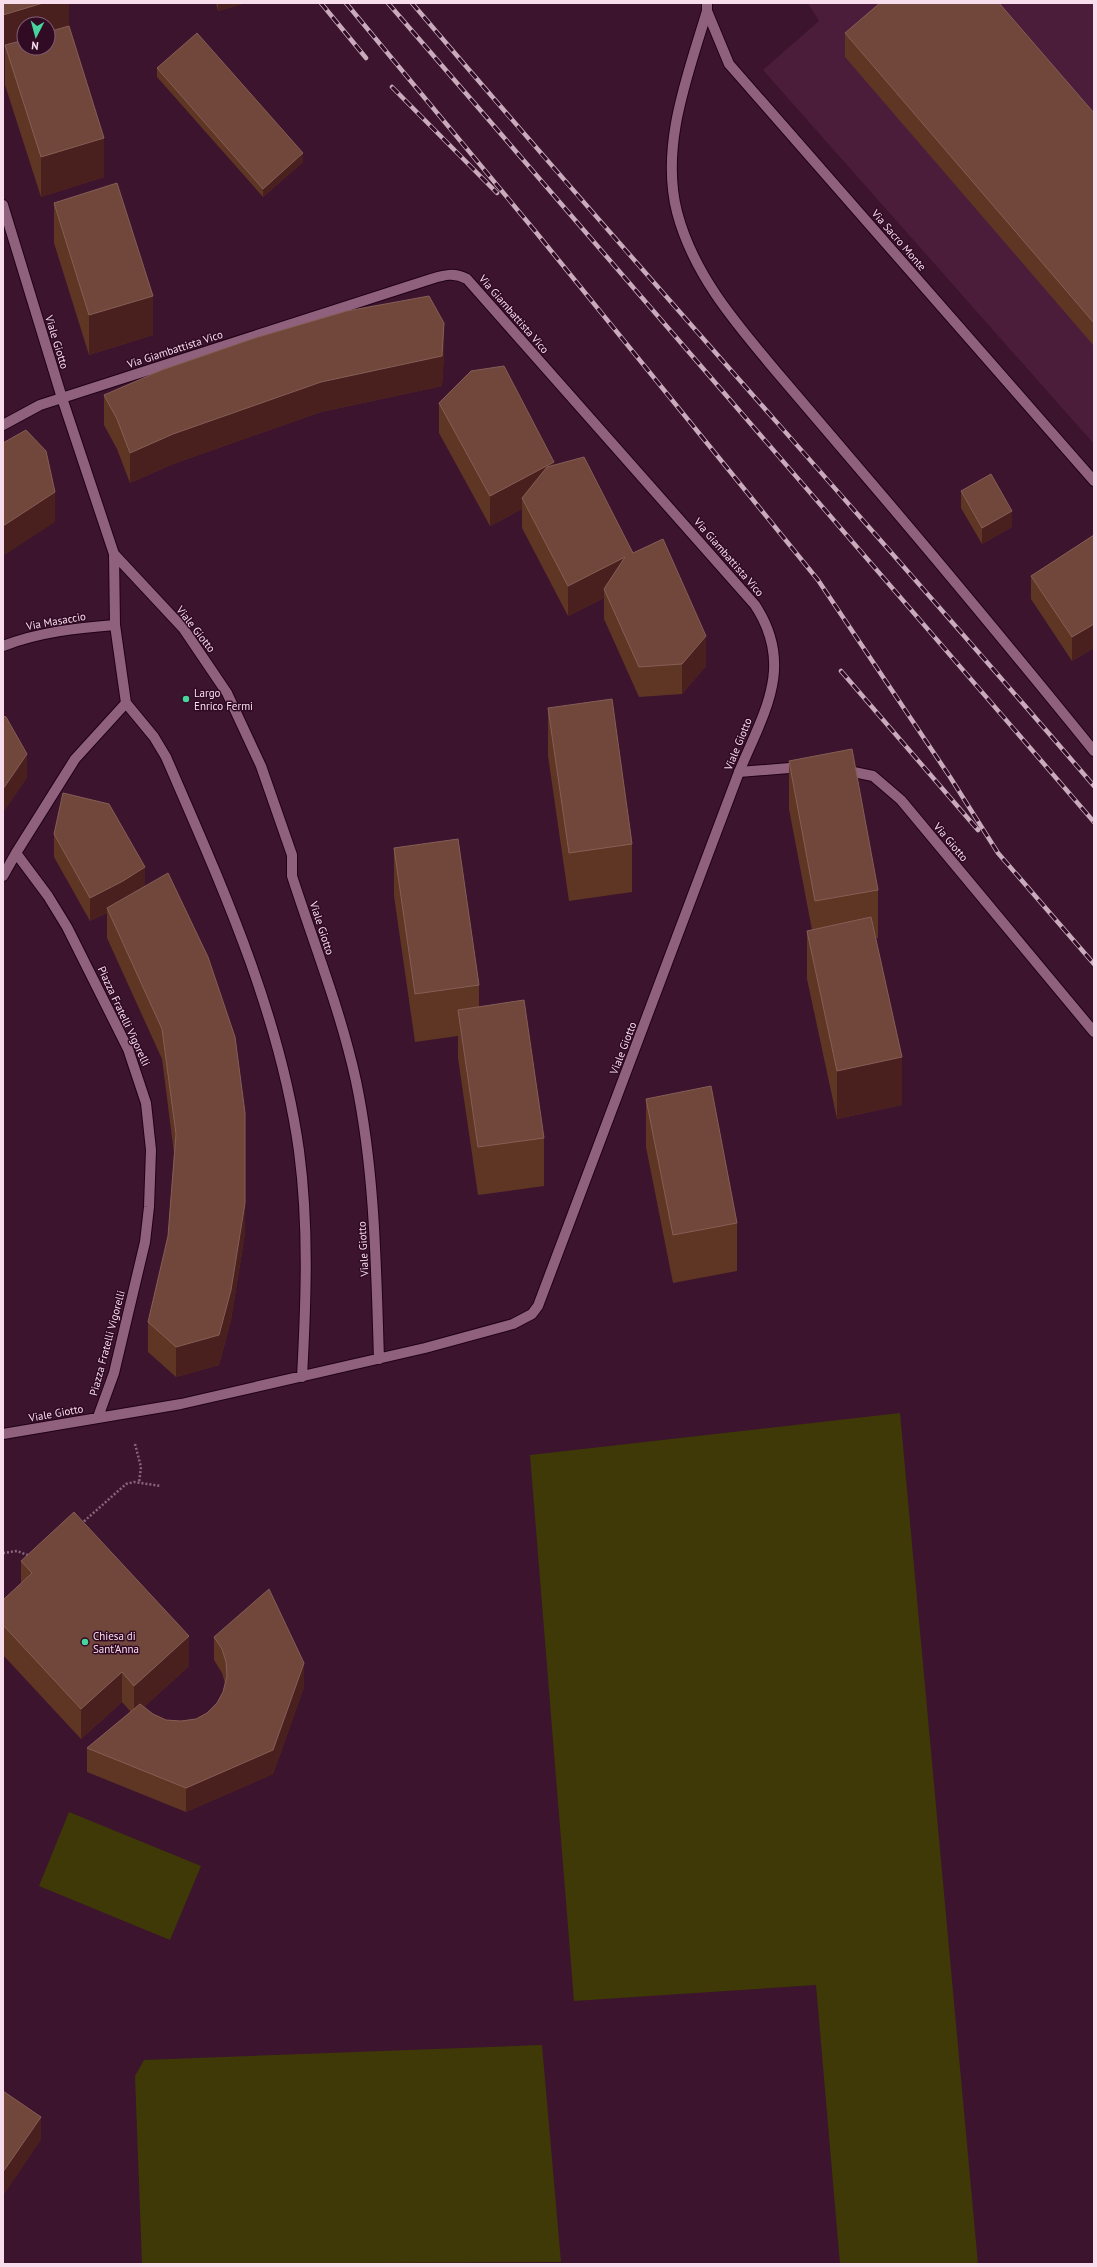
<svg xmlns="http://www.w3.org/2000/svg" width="1097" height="2267" viewBox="0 0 1097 2267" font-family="'PT Sans',sans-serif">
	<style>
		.built { fill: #4c1d3b }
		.green { fill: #3e3907 }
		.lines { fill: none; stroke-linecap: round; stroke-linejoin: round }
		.service-casing { stroke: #210016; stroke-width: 12 }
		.minor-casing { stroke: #210016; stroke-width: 12 }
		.path { stroke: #89667b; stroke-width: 2.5; stroke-dasharray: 2 2; stroke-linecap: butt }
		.service { stroke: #8f617c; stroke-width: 10 }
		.minor { stroke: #8f617c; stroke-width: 10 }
		.rail-casing { stroke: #c9abbc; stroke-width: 4.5 }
		.rail { stroke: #310a24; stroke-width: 3; stroke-dasharray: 9; stroke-linecap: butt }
		.wall { fill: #5f3524 }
		.shaded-wall { fill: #4a201f }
		.building { fill: #70473a; stroke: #855e56 }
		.poi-dot { fill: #47d49d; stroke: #310a24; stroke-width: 1.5 }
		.labels { text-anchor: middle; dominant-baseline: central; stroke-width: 3; stroke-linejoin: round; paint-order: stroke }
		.street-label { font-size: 11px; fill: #f8ddec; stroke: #310a24 }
		.poi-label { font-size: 11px; fill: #f8ddec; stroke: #310a24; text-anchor: start }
	</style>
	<rect width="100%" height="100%" fill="#3c142e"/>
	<path class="built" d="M808,3H1094V444L763,70L819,21Z"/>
	<path class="green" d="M900,1413L978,2264H840L816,1985L574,2001L530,1455Z
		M69,1812L201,1866L170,1940L39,1886Z
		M542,2045L561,2262L142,2264L135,2076L144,2060Z"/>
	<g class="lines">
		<defs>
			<path id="service" d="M707,11C688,75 660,145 677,212C694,277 739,327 781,377C810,411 839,445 868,479C945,569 1020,660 1094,751
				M844,770L873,776L901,800L1094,1032
				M739,772L802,767"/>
			<path id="minor" d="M707,3V11L729,64L1094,481
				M3,205L62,398L114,554L115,625L126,703L154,737L166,757C221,884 280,1013 299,1151C309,1226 306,1302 302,1377
				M3,425L40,405L431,279C444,275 454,272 467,279L755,605C795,666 764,712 739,772L538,1306L532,1314L513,1324L425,1348L181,1404L3,1434
				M114,554L183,628L227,693L261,766L292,855V876C314,944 341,1012 356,1081C375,1172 376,1266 379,1359
				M3,646C39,632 77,628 115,625
				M16,853L75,759L126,703
				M3,876L16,853L48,896L67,927L128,1049L146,1103L151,1150L149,1207L145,1242L114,1373L98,1417"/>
		</defs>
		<use href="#service" class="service-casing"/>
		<use href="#minor" class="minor-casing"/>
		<path class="path" d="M135,1444L141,1467L139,1483
			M81,1524L126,1484L134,1482L161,1486
			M3,1553L17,1551L30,1556"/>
		<use href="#service" class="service"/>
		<use href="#minor" class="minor"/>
		<defs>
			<path id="rail" d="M321,3L366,58
				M346,3L535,231L818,580L950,777L998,853L1094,964
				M388,3L1094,822
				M412,3C636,267 869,523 1094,786
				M392,87L497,193
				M841,671L978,830"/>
		</defs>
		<use href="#rail" class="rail-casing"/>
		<use href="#rail" class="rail"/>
	</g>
	<path class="wall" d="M216,3H246L218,11Z
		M845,33L1094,113V346L845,57Z
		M5,45L104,177L41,197L5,85Z
		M157,68L303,162L263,197L157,77Z
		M54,203L153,335L89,355L54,243Z
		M444,353L442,386L321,412L173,464L130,483L117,449L104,425V395Z
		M439,403L554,465L633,553L706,666L682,694L639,697L604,619V598L568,616L522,528V509L490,526L439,433Z
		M961,491L1012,527L982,544L961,508Z
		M1094,535V648L1072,661L1031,599V576Z
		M548,708L632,844V892L569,901L548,756Z
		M789,761L878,890V938H876L902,1105L837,1119L807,979V931L812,930L789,809Z
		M54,834L145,887L245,1233L231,1320L219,1365L176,1377L148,1352V1322L168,1236L174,1153L162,1059L107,938V913L90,921L54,857Z
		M394,848L479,985V1007L544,1138V1186L478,1195L458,1058V1036L415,1042L394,896Z
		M646,1099L737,1223V1271L673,1283L646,1147Z
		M21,1561L189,1666L144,1707L153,1714L166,1720L181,1721L196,1719L207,1713L217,1703L223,1692L225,1683L222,1673L214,1660V1637L304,1687L273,1774L186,1812L87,1772V1748L131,1712L122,1702L81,1739L3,1655V1600L21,1583Z"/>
	<path class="shaded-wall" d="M43,3H69V26L48,32V24H24V39L3,45V15Z
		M218,3H246L218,11Z
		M104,138V177L41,197V157Z
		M303,153V162L263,197V189Z
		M153,296V335L89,355V315Z
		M444,323V353L442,386L321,412L173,464L130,483V453L173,434Z
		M554,462V492L522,498V509L490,526V496Z
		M55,492V522L3,556V526Z
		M1012,511V527L982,544V528Z
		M625,557L604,589V598L568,616V586Z
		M1094,624V648L1072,661V637Z
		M706,636V666L682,694V664Z
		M27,754V778L3,813V789Z
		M145,867V890L107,908V913L90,921V898Z
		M902,1057V1105L837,1119V1071Z
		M245,1113V1233L231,1320L219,1365L176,1377V1347Z
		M189,1636V1666L134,1716V1686Z
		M304,1663V1687L273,1774L186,1812V1788Z
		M122,1672V1702L81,1739V1709Z
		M41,2117V2140L3,2196V2172Z"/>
	<path class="building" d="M3,3H43L3,15Z
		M880,3H999L1094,113V323L845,33Z
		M69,26L104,138L41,157L5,45L24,40V48H48V32Z
		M197,33L303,153L263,189L157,68Z
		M117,183L153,296L89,315L54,203Z
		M429,296L444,323L442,356L321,382L173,434L130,453L117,419L104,395L162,370L255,338L347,311Z
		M504,366L554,462L490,496L439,403L471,371Z
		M26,430L46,451L55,492L3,526V443Z
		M584,457L633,553L663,539L706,636L682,664L639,667L604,589L625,557L568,586L522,498L547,467Z
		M991,474L1012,511L982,528L961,491Z
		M1094,535V624L1072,637L1031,576Z
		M612,699L632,844L569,853L548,708Z
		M3,716L6,717L27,754L3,789Z
		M852,749L878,890L815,901L789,761Z
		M63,793L109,804L145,867L123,881L90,898L54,834Z
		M458,839L479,985L415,994L394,848Z
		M168,873L208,957L235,1037L245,1113V1203L231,1290L219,1335L176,1347L148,1322L168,1236L176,1134L162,1029L107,908Z
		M871,917L902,1057L837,1071L807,931Z
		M524,1000L544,1138L478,1147L458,1010Z
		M711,1086L737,1223L673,1235L646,1099Z
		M74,1512L189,1636L134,1686L122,1672L81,1709L3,1625V1600L32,1573L21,1561Z
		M269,1589L304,1663L273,1750L186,1788L87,1748L140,1704L153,1714L166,1720L181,1721L196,1719L207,1713L217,1703L223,1692L227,1676L226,1662L222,1649L214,1637Z
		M3,2091L41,2117L3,2172Z"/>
	<g class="poi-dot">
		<circle cx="186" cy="699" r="4"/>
		<circle cx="85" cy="1642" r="4"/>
	</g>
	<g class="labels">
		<g class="street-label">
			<text transform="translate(899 240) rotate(49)">Via Sacro Monte</text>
			<text transform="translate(514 314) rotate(49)">Via Giambattista Vico</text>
			<text transform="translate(57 342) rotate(73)">Viale Giotto</text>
			<text transform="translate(175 349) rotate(-18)">Via Giambattista Vico</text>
			<text transform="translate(729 557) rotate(49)">Via Giambattista Vico</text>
			<text transform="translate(56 621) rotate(-10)">Via Masaccio</text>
			<text transform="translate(196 629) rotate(52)">Viale Giotto</text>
			<text transform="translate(738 744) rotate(-68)">Viale Giotto</text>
			<text transform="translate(951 842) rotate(50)">Via Giotto</text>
			<text transform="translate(322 928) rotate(72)">Viale Giotto</text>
			<text transform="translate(124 1016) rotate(65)">Piazza Fratelli Vigorelli</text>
			<text transform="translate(623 1048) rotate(-69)">Viale Giotto</text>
			<text transform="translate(363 1249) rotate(-93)">Viale Giotto</text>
			<text transform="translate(107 1343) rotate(-75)">Piazza Fratelli Vigorelli</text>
			<text transform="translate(56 1413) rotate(-10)">Viale Giotto</text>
		</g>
		<g class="poi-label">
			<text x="194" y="693">Largo<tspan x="194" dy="13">Enrico Fermi</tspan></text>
			<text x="93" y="1636">Chiesa di<tspan x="93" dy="13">Sant'Anna</tspan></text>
		</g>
	</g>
	<rect width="1097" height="2267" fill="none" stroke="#f8ddec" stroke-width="8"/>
	<g transform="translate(36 36) rotate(186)"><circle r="19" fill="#310a24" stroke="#815e74"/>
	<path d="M0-3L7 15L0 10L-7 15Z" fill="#47d49d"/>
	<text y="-6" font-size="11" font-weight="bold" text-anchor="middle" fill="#f8ddec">N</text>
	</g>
</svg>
